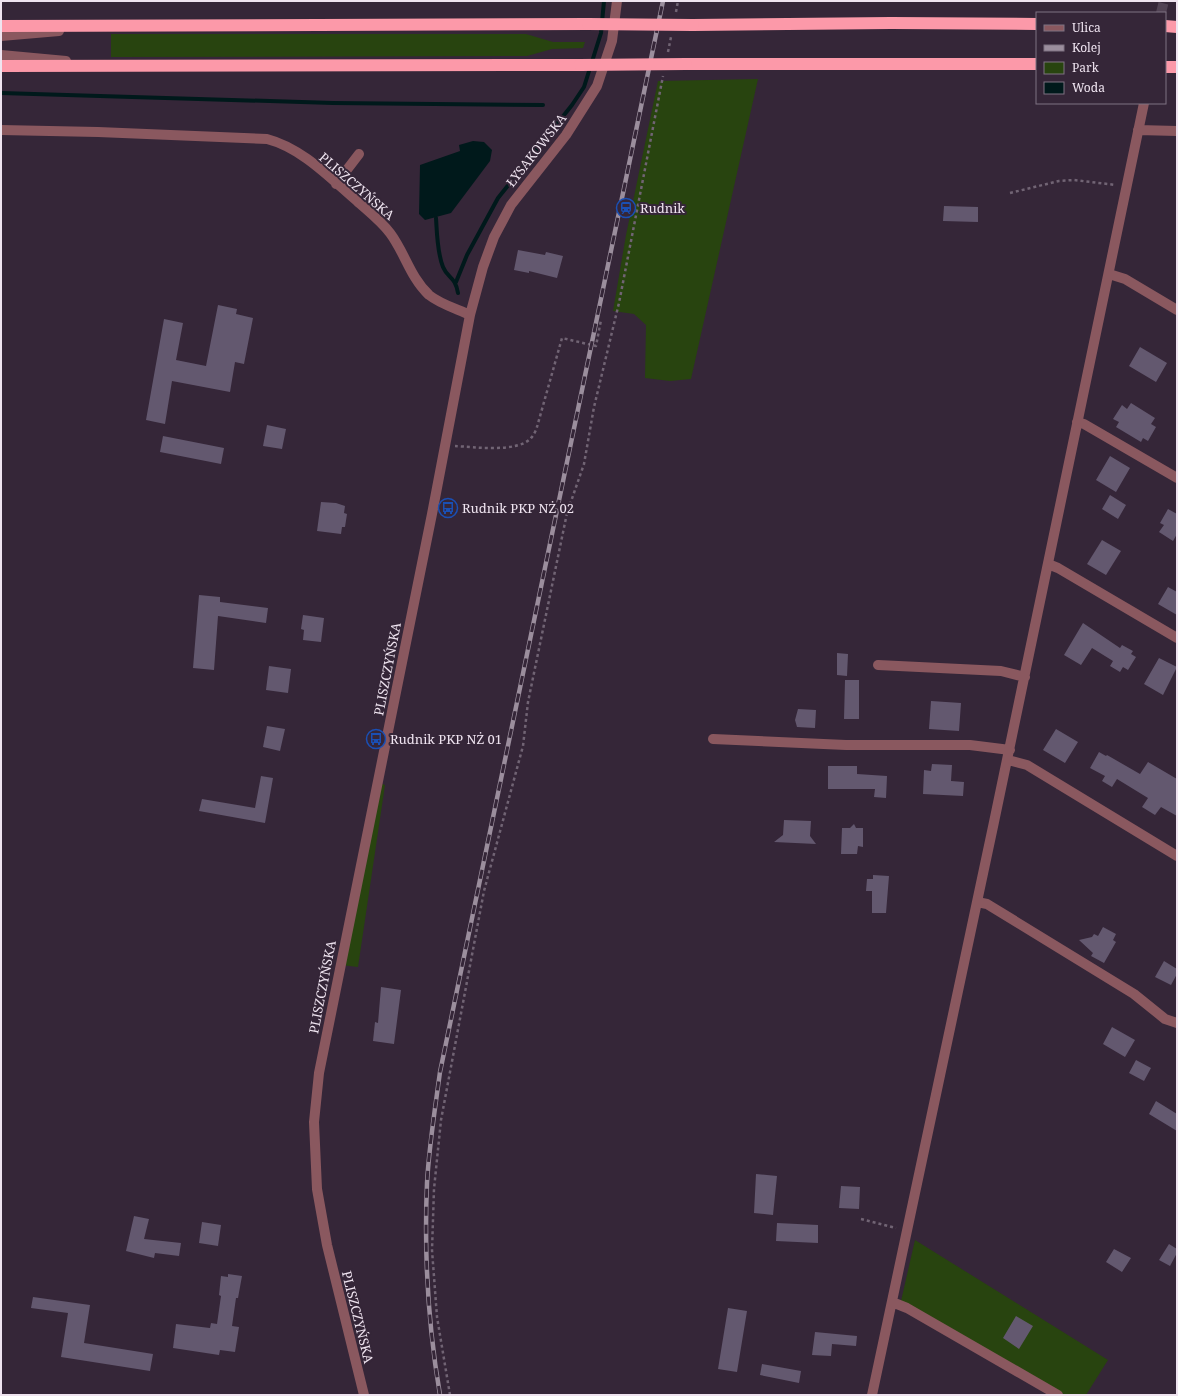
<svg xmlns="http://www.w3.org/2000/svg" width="1178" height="1396" viewBox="0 0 1178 1396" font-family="'Noto Serif',serif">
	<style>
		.green { fill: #28440f }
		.water { fill: #00191b }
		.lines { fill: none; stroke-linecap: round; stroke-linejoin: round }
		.stream { stroke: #00191b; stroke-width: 4 }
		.building { fill: #63586f }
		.minor-tunnel { stroke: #514254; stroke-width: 10; stroke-dasharray: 10 5; stroke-linecap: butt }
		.path { stroke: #716474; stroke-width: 2.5; stroke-dasharray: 3 3; stroke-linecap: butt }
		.minor { stroke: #8a585f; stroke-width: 10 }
		.highway { stroke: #fc99a9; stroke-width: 12 }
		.rail-casing { stroke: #9b8e9d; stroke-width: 4.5 }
		.rail { stroke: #352638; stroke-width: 3; stroke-dasharray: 9; stroke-linecap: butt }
		.highway-bridge { stroke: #fc99a9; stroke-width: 12 }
		.labels { text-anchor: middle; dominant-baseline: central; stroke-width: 4; stroke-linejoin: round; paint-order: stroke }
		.street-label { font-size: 13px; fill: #efe4f0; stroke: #352638 }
		.poi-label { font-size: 13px; fill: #efe4f0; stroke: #352638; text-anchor: start }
	</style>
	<rect width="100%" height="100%" fill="#352638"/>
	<path class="green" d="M111,34H526L553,42H585L583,48L552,49L527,56L111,57Z
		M758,79L691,379L670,381L645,378L646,325L634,314L613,311L626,235L658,81Z
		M380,783L385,785L358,967L341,965Z
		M915,1240L1108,1360L1086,1395H1065L901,1301Z"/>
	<path class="water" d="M473,141L484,142L492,150L490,161L451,213L425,220L419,214L420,165L460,151L459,145Z"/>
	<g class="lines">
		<path class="stream" d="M1,93L333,103L543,105
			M436,218C437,233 437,252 443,267C448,279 455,276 458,293
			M456,282L467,255L498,198L572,105L584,87L601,33L604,1"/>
	</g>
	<path class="building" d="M944,206L978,207V222L943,221Z
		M518,250L545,255L546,252L563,256L557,278L529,271V273L514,270Z
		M218,305L237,309L236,314L253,318L244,364L235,362L230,392L172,381L165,424L146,420L164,319L183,323L176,360L206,366Z
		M1140,347L1167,363L1156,382L1129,366Z
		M1131,403L1155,418L1151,424L1156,427L1148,441L1143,438L1141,442L1116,427L1119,422L1113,419L1122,405L1127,409Z
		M267,425L286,429L282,449L263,446Z
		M163,436L224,448L221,464L160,452Z
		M1110,456L1130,468L1116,492L1096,480Z
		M1110,495L1126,505L1118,519L1102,509Z
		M321,502L336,503L345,506L344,513L347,514L345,527H342L341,534L317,531Z
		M1168,509L1177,514V534L1173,541L1159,532L1164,525L1160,523Z
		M1102,540L1121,551L1106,575L1087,564Z
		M1168,587L1177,592V615L1158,604Z
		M199,595L220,597V602L268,608L266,623L218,616L214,670L193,668Z
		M303,615L324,618L321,642L303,640L304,630L301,629Z
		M1083,623L1120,648L1122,645L1133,651L1131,654L1136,657L1128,670L1123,667L1120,672L1110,666L1113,661L1092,648L1081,665L1064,655Z
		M837,653L848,654L847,676L837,675Z
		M1159,658L1177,667L1163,695L1144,684Z
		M269,666L291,669L288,693L266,690Z
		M845,680H859V719H844Z
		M931,701L961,703L959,731L929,729Z
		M798,709L816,710L815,728L797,727L795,720Z
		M267,726L285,729L280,751L263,747Z
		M1056,729L1078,742L1065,763L1043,750Z
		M1099,752L1106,756L1107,755L1140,774L1148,762L1177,779V816L1161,807L1155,815L1142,807L1148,798L1117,779L1112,787L1102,781L1105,776L1090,768Z
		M932,764L952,765L951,781L964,782L963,796L923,794L924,770L931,771Z
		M828,766H857V774L887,776L886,798L874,797L875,789H828Z
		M261,776L273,778L265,823L199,811L202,799L255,808Z
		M784,820L811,821L810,836L816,844L774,842L783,835Z
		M854,824L856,828H863V847L858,846L857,854H841L842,828H850Z
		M873,875L889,876L886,913H872V891H866L867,879H873Z
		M1103,927L1116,934L1113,940L1116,942L1104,963L1091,956L1093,953L1079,940L1092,937L1094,934L1098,936Z
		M1164,961L1177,969V974L1171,985L1155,977Z
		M381,987L401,990L394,1044L373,1041L375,1022L378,1023Z
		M1112,1027L1135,1040L1125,1057L1103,1044Z
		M1136,1060L1151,1068L1144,1081L1129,1073Z
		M1156,1101L1177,1114V1131L1149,1114Z
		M756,1174L777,1176L773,1215L754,1213Z
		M841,1186L860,1187L859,1209L839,1208Z
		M134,1216L149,1219L144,1239L181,1243L179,1256L155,1253L154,1258L126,1251Z
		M202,1222L221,1225L218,1246L199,1243Z
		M777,1223L818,1225V1243L776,1241Z
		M1169,1244L1177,1249V1253L1170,1266L1159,1260Z
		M1114,1249L1131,1258L1122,1272L1106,1262Z
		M228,1274L242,1276L238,1298H236L232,1326L239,1327L235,1352L220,1350L219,1355L173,1348L176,1324L210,1328L211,1323L217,1324L221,1296L219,1295L221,1276L228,1277Z
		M33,1297L90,1305L84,1343L153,1354L150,1371L61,1357L68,1313L31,1308Z
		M728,1308L747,1311L737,1372L718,1369Z
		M1016,1316L1033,1326L1019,1349L1003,1338Z
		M815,1332L857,1336L856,1346L832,1344L831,1356L812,1355Z
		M762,1364L801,1371L799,1383L760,1375Z"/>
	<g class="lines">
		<path class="minor-tunnel" d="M1161,13L1164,1"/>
		<path class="path" d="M676,12L678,1
			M668,52L671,37
			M1010,193L1059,181L1074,180L1116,185
			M455,446C474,447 518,453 531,438C534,435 536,430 537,427L562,338L596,346L601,320
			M861,1219L896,1228
			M450,1395L437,1317L432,1250L434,1189L441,1120L484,891L523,746L528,702L567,513L584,464L594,407L619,303L663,76"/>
		<path class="minor" d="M1,36L59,31
			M1,55L66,61
			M1,130L98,132L267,139C302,148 330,178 357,201C368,211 381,221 390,233C405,253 410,277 429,295C440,304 457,309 470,315
			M1138,130L1177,131
			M336,184L359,154
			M1109,274L1125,279L1177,310
			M1077,422L1084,424L1177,478
			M1048,564L1058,568L1177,638
			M878,665L1001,671L1025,677
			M713,739L846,745H970L1010,750
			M1008,760L1027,765L1177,856
			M977,902L987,904L1134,994L1165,1019L1177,1023
			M892,1302L907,1308L1058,1395
			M364,1395L327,1245L317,1189L314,1122L319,1073L432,514L470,315L483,267L494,237L511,205L566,135L597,86L612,41L617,1
			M872,1395L994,822L1144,103"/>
		<path class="highway" d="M693,25L891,23L1037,24
			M1,26L588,24
			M1165,26L1177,27
			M686,64H1037
			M1,66L580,65
			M1165,67H1177"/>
		<defs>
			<path id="rail" d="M440,1395C428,1325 424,1254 427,1183C429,1146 435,1109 440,1072L663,1"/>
		</defs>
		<use href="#rail" class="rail-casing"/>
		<use href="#rail" class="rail"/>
		<path class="highway-bridge" d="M588,24L693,25
			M580,65L686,64"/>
	</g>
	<defs>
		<symbol id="station-ring" viewBox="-11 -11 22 22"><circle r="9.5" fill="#352638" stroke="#1a4fb4" stroke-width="1.5"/><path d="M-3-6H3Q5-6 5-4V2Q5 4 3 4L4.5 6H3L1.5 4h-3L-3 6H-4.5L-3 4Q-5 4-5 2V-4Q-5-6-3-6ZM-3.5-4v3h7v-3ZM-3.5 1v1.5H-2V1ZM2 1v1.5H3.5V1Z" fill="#1a4fb4"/></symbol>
		<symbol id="bus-ring" viewBox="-11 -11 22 22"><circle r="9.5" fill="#352638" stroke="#1a4fb4" stroke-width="1.5"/><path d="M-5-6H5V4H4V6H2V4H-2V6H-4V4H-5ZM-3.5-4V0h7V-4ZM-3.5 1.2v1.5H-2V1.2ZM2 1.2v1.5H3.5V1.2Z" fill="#1a4fb4"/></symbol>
	</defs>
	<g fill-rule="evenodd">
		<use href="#station-ring" x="615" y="197" width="22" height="22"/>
		<use href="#bus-ring" x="437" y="497" width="22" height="22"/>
		<use href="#bus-ring" x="365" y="728" width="22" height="22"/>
	</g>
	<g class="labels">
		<g class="street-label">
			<text transform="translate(536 150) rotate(-52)">ŁYSAKOWSKA</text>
			<text transform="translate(357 186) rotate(41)">PLISZCZYŃSKA</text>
			<text transform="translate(387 669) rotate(-79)">PLISZCZYŃSKA</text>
			<text transform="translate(322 987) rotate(-79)">PLISZCZYŃSKA</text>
			<text transform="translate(358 1317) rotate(76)">PLISZCZYŃSKA</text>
		</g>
		<g class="poi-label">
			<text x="640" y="208">Rudnik</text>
			<text x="462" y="508">Rudnik PKP NŻ 02</text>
			<text x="390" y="739">Rudnik PKP NŻ 01</text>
		</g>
	</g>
	<rect width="1178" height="1396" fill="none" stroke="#efe4f0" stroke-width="4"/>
	<rect x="1036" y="12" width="130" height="92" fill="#352638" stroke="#7f7282"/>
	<rect x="1044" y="25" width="20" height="6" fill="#8a585f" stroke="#7f7282"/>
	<text x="1072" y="32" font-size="12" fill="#efe4f0">Ulica</text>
	<rect x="1044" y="45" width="20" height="6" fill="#9b8e9d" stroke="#7f7282"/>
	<text x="1072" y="52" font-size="12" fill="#efe4f0">Kolej</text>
	<rect x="1044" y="62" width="20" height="12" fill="#28440f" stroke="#7f7282"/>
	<text x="1072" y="72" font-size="12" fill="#efe4f0">Park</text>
	<rect x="1044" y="82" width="20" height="12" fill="#00191b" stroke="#7f7282"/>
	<text x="1072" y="92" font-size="12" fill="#efe4f0">Woda</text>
</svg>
